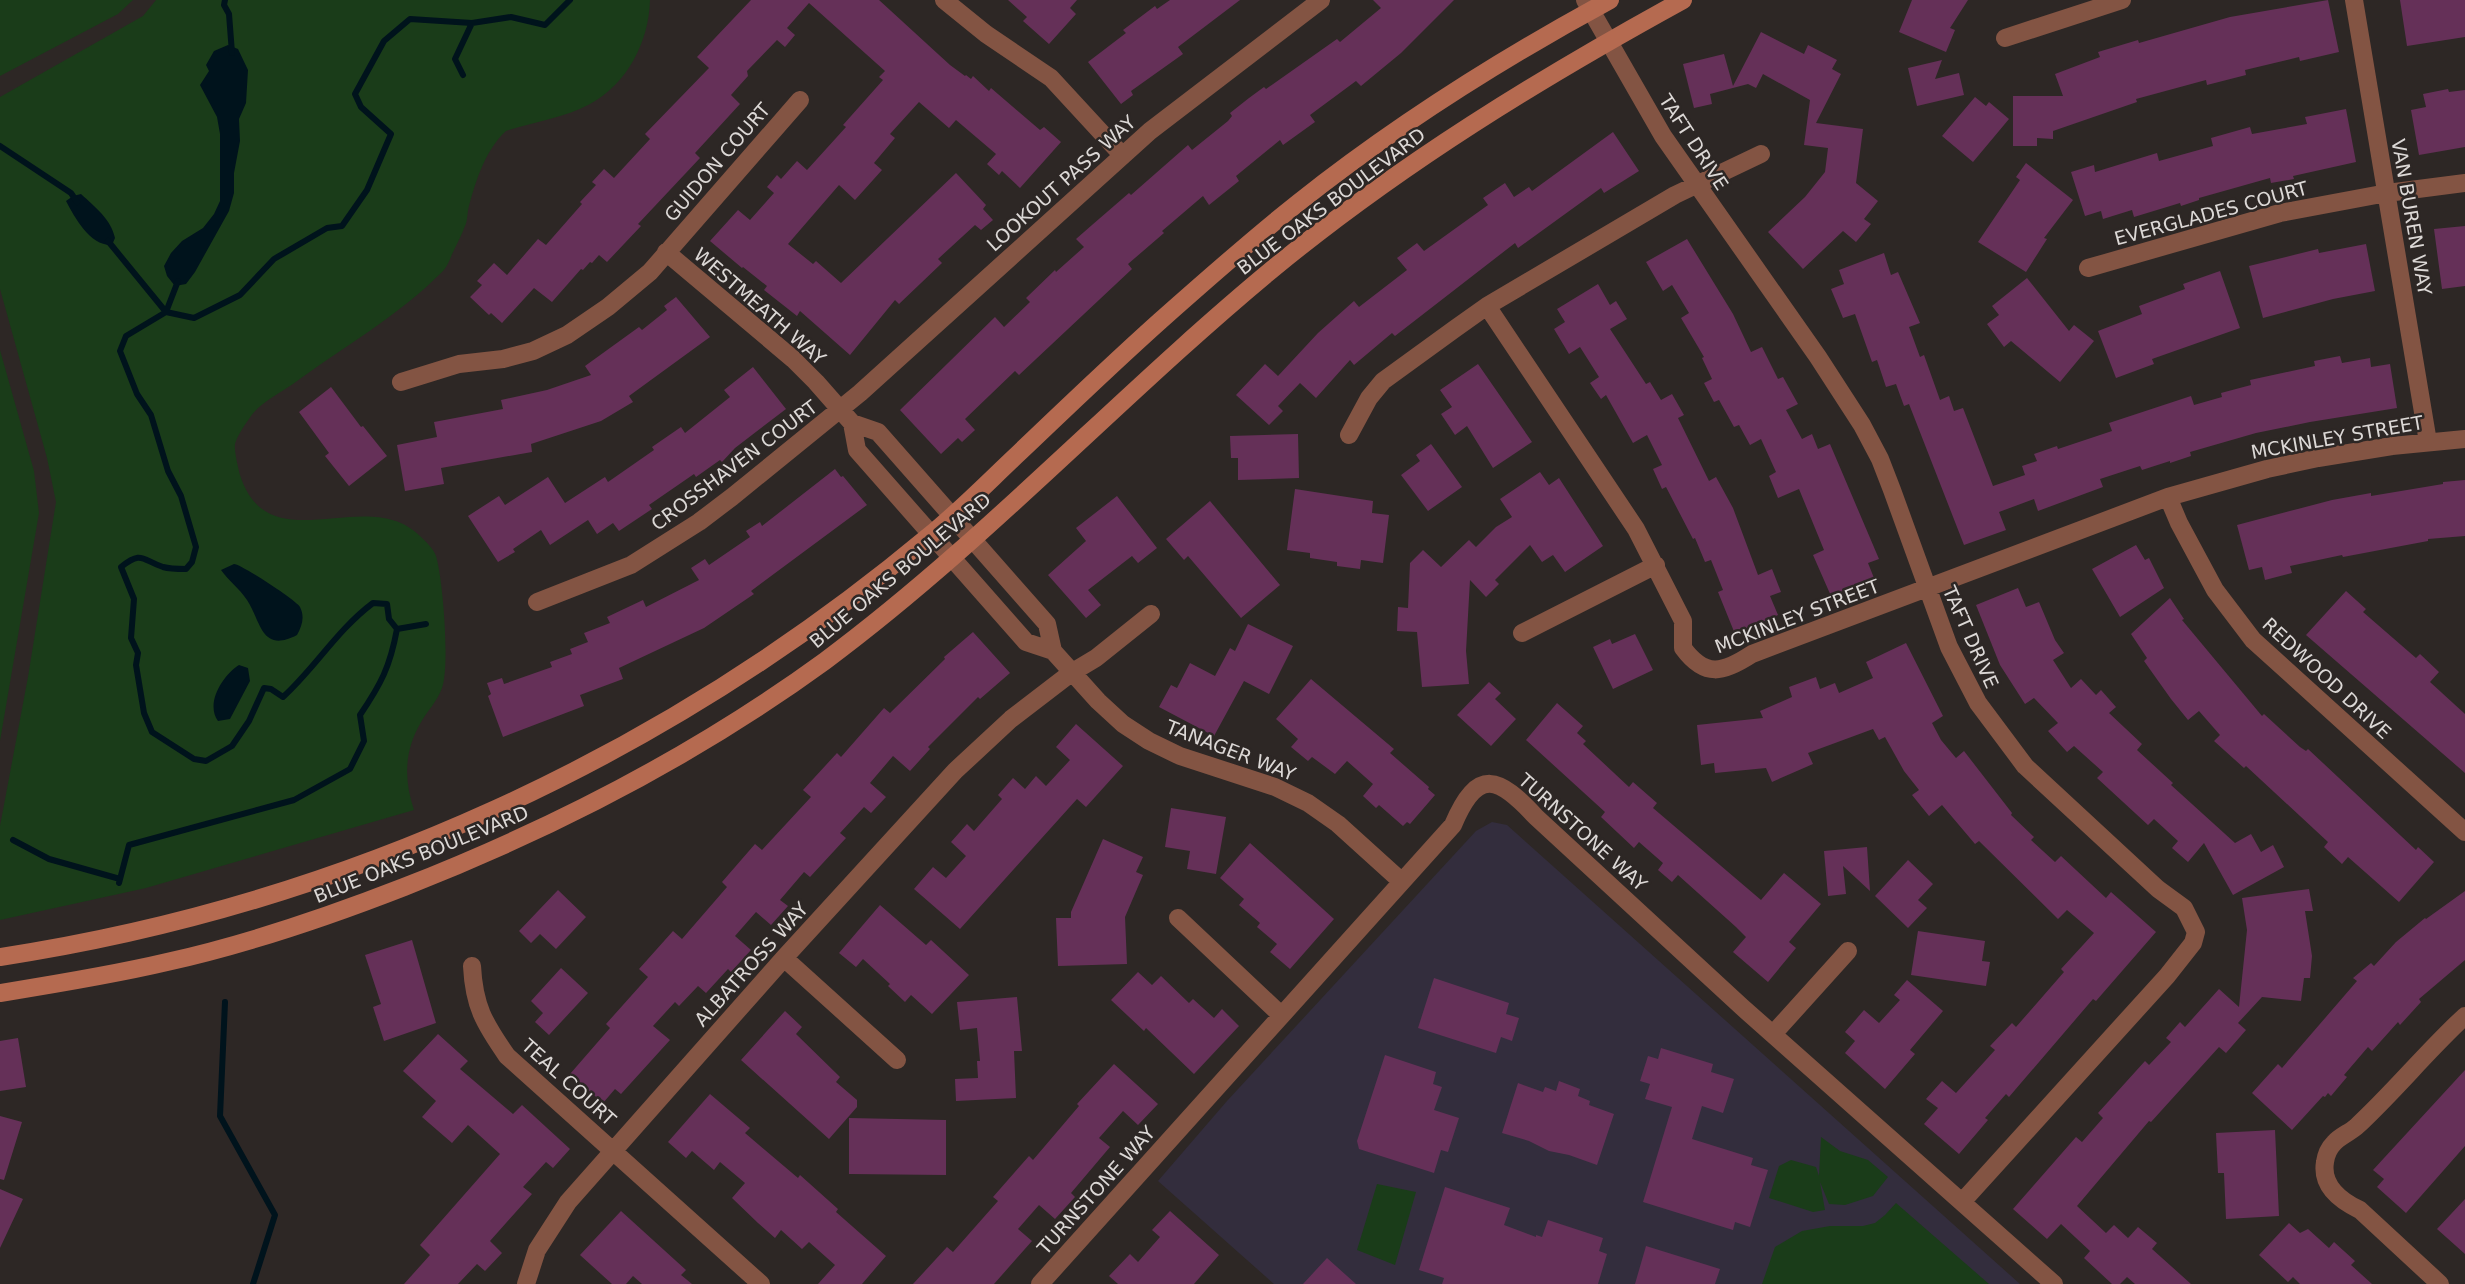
<svg xmlns="http://www.w3.org/2000/svg" width="2465" height="1284" viewBox="0 0 2465 1284" font-family="'DejaVu Sans',sans-serif">
	<style>
		.education { fill: #332d3d }
		.green { fill: #1a3c19 }
		.water { fill: #00131c }
		.lines { fill: none; stroke-linecap: round; stroke-linejoin: round }
		.stream { stroke: #00131c; stroke-width: 6 }
		.building { fill: #653058 }
		.minor { stroke: #835443; stroke-width: 18 }
		.secondary { stroke: #b56a50; stroke-width: 18 }
		.labels { text-anchor: middle; dominant-baseline: central; stroke-width: 5; stroke-linejoin: round; paint-order: stroke }
		.street-label { font-size: 19px; fill: #dcd8d6; stroke: #2d2725 }
	</style>
	<rect width="100%" height="100%" fill="#2d2725"/>
	<path class="education" d="M1492,822L1507,825L2020,1284H1274L1158,1181L1227,1101L1476,831Z"/>
	<path class="green" d="M0,0H133L118,14L0,76Z
		M156,0H650C649,42 627,84 590,104C564,118 534,122 506,131C486,149 476,180 469,206C467,212 468,220 465,226C462,234 458,242 454,250C450,258 448,267 441,273C397,317 343,347 293,384C280,393 260,403 251,416C246,423 237,436 235,444C234,451 238,467 240,475C269,565 367,483 420,536C426,542 433,548 436,556C443,579 450,666 442,688C437,702 427,711 420,724C404,752 404,780 414,810L146,888L0,920V826L28,677L56,502L47,458L0,289V97L143,16Z
		M0,350L34,471L39,513L0,741Z
		M1821,1137L1840,1151L1868,1160L1888,1177L1873,1196L1845,1205L1829,1204L1820,1182L1825,1210L1813,1212L1769,1198L1779,1166L1791,1160L1816,1167L1819,1176Z
		M1377,1184L1416,1192L1395,1265L1357,1250Z
		M1896,1203L1989,1284H1762L1775,1247L1802,1231L1830,1226H1863L1875,1223L1885,1215Z"/>
	<path class="water" d="M228,45L238,49L248,70L246,103L239,119L240,141L234,173V193L229,211L195,272L186,284L175,286L167,276L164,266L171,253L182,241L203,228L214,214L220,201V134L217,117L200,85L209,71L206,65L214,51Z
		M81,194C95,207 111,219 115,238L112,245C90,246 75,218 66,201L73,196Z
		M234,564C241,564 297,601 300,607C305,617 302,626 297,635C261,654 261,621 247,600C239,588 229,581 221,570Z
		M239,665L248,668L250,681L230,719L218,721C205,703 223,675 239,665Z"/>
	<g class="lines">
		<path class="stream" d="M225,0L224,5L229,14L232,53
			M463,75L455,59L472,23
			M0,146L71,193L77,202
			M108,241L166,312
			M166,312L178,281
			M397,629L426,624
			M13,840L49,859L120,879
			M119,883L129,845L294,800L350,769L364,741L360,715C381,684 390,667 397,629L389,619L387,604L373,603C337,630 315,668 283,697L271,689L264,688L249,721L232,746L206,761L194,759L152,732L144,713L136,665L138,653L131,638L134,599L121,567C142,550 142,560 163,567C170,569 179,569 186,569L192,562L196,547L181,496L168,471L151,415L137,394L120,351L126,336L166,312L194,318L240,295L274,259L327,228L342,226L367,190L391,134L361,107L355,94L384,41L410,19L472,23L511,17L545,25L570,0
			M225,1002L220,1116L275,1215L253,1284"/>
	</g>
	<path class="building" d="M751,0H879L950,65L965,76L966,75L971,79L973,76L989,91L991,88L1040,130L1044,127L1061,142L1020,188L1002,171L999,175L987,164L996,154L956,120L949,128L919,102L890,134L895,138L874,163L882,170L855,200L839,185L788,244L813,264L816,261L841,283L956,173L986,205L983,209L993,220L981,230L975,225L938,259L942,263L899,304L895,300L850,355L800,311L797,316L764,290L767,286L743,267L742,268L710,241L738,210L750,220L774,193L767,187L777,175L781,179L797,161L807,170L846,127L843,125L883,80L879,77L885,71L809,3L787,28L795,35L785,47L777,40L747,71L748,76L731,95L740,104L695,153L700,158L638,224L641,226L607,262L599,255L592,263L590,262L583,270L581,269L552,302L534,288L502,323L491,313L489,315L470,297L482,285L477,281L494,263L507,275L538,239L546,245L582,204L580,202L596,185L592,182L604,169L614,178L650,139L645,134L709,68L697,57Z
		M1008,0H1077L1070,8L1076,14L1049,44L1023,21L1027,17Z
		M1170,0H1240L1178,47L1183,54L1131,91L1133,95L1121,104L1088,62L1126,33L1123,30L1155,6L1157,9Z
		M1373,0H1454L1401,53L1361,86L1356,81L1310,115L1315,122L1283,145L1280,140L1236,176L1239,181L1209,205L1203,196L1162,231L1164,233L1128,264L1132,269L1019,375L1015,371L965,419L975,430L962,442L958,438L941,454L900,410L995,317L1004,327L1030,302L1026,298L1055,270L1056,272L1084,247L1076,239L1092,225L1129,193L1131,195L1188,145L1192,150L1228,121L1232,116L1230,113L1249,98L1264,87L1266,89L1337,39L1340,42L1381,8Z
		M1912,0H1968L1950,28L1955,30L1946,52L1899,32Z
		M2328,0L2339,52L2300,61L2299,57L2245,70L2246,75L2207,85L2206,80L2136,99L2137,102L2053,131V139L2037,138V146H2013V96H2063L2055,74L2100,57L2098,52L2138,40L2139,43L2230,17Z
		M2400,0H2465V37L2407,46Z
		M1761,32L1804,54L1808,45L1837,60L1832,69L1841,74L1816,123L1863,129L1856,183L1878,201L1864,219L1871,224L1856,242L1843,231L1803,269L1768,232L1805,197L1825,172L1828,148L1804,145L1810,100L1763,74L1756,88L1748,84L1710,94L1712,104L1694,108L1683,64L1724,54L1733,86Z
		M1942,60L1935,79L1959,73L1964,95L1917,106L1908,68Z
		M2448,89L2449,92L2465,90V147L2419,155L2411,110L2426,107L2423,94Z
		M1975,97L1986,106L1989,102L2009,119L1973,162L1942,136Z
		M2346,109L2356,162L2293,176L2294,179L2271,183L2270,178L2199,198V200L2181,206L2180,203L2134,217L2132,210L2103,219L2101,211L2085,216L2071,172L2094,165L2095,172L2157,153L2159,161L2213,146L2211,138L2250,127L2252,134L2307,124L2305,117Z
		M1613,132L1639,171L1604,193L1601,188L1518,248L1515,243L1395,336L1392,333L1354,365L1350,360L1316,398L1300,383L1278,406L1283,411L1269,425L1236,395L1265,364L1278,376L1318,333L1354,301L1359,307L1407,270L1397,258L1417,243L1424,251L1488,205L1483,198L1505,183L1514,197L1529,187L1532,191Z
		M2026,163L2073,200L2044,238L2047,239L2026,272L1978,242L2020,180L2016,177Z
		M2465,226V286L2442,289L2434,229Z
		M1687,239L1733,314L1751,352L1762,347L1778,379L1783,377L1798,404L1786,410L1802,439L1812,434L1818,449L1830,444L1879,559L1868,563L1874,578L1831,596L1813,555L1824,550L1799,489L1778,498L1769,476L1776,472L1761,439L1750,445L1739,425L1734,427L1719,400L1714,402L1704,383L1712,379L1702,358L1704,357L1681,318L1689,313L1672,285L1663,291L1646,262Z
		M2366,244L2375,291L2333,299L2263,318L2249,266L2318,249L2319,253Z
		M1884,253L1891,275L1898,272L1920,323L1909,327L1920,357L1924,355L1940,400L1949,396L1954,411L1963,408L1993,486L2025,475L2022,466L2037,461L2034,454L2057,446L2058,449L2112,431L2109,423L2191,396L2194,405L2222,397L2221,393L2251,385L2250,380L2315,366L2314,361L2340,356L2342,363L2370,358L2371,367L2390,364L2397,408L2310,422L2256,433L2190,452L2191,456L2170,463V461L2142,470L2140,466L2100,479L2103,487L2038,511L2034,499L1999,512L2006,530L1964,545L1909,404L1904,406L1896,384L1886,387L1877,360L1872,362L1855,314L1843,318L1831,289L1844,284L1839,270Z
		M2220,271L2240,328L2152,359L2154,364L2116,378L2098,331L2142,314L2139,306L2185,289L2183,284Z
		M2027,278L2069,331L2074,325L2094,341L2060,382L2011,341L2004,347L1987,324L1999,315L1992,306Z
		M1598,284L1610,305L1616,301L1627,319L1610,329L1646,384L1650,382L1661,400L1672,394L1684,415L1678,418L1709,481L1716,477L1733,508L1758,575L1772,569L1781,592L1770,596L1778,615L1735,634L1718,592L1723,590L1711,560L1705,562L1695,538L1693,539L1666,487L1662,489L1653,469L1662,465L1647,435L1633,443L1606,395L1601,399L1590,383L1599,377L1580,347L1569,354L1554,329L1565,322L1557,309Z
		M676,297L710,337L629,396L633,402L601,421L531,444L532,452L441,468L444,484L405,491L397,445L437,437L434,422L503,409L501,400L547,390L591,375L585,366L639,327L642,330L667,310L664,306Z
		M1478,364L1532,442L1493,468L1467,426L1455,435L1441,414L1452,407L1440,390Z
		M753,367L786,409L735,448L722,462L720,460L696,477L694,474L649,505L652,509L619,531L613,523L597,534L588,520L550,545L541,530L513,549L515,552L498,562L468,516L499,496L505,505L548,477L565,503L605,477L608,482L654,450L652,447L681,427L685,433L730,397L724,390Z
		M331,387L361,427L363,426L387,456L349,486L325,456L329,453L299,412Z
		M1298,434L1299,478L1238,480V458H1231L1230,436Z
		M1431,444L1462,487L1428,511L1401,475L1420,461L1416,455Z
		M835,469L841,477L843,476L867,505L751,591L754,594L704,628L619,668L623,679L580,695L584,706L503,737L488,696L491,694L487,683L502,678L504,684L552,667L550,662L572,654L570,649L588,642L584,633L610,623L607,617L643,600L646,607L699,580L691,568L705,559L709,565L750,537L746,531L760,522L762,526Z
		M1540,472L1549,485L1559,478L1603,546L1565,572L1553,555L1542,562L1530,545L1495,580L1499,584L1486,597L1470,580L1466,651L1469,684L1422,687L1417,632L1397,631L1398,607L1408,608L1410,563L1423,550L1441,567L1469,540L1476,547L1496,527L1512,517L1500,499Z
		M2465,480V536L2428,539V541L2380,550L2343,557L2342,555L2290,566L2292,573L2265,580L2262,567L2249,570L2237,525L2332,500L2371,493V496L2443,484V482Z
		M1295,489L1373,501L1372,513L1389,515L1383,563L1361,560L1360,569L1337,566V562L1310,558V553L1287,550Z
		M1117,496L1157,548L1138,563L1132,556L1088,590L1101,605L1086,618L1048,575L1086,541L1076,528Z
		M1210,501L1280,585L1241,618L1188,556L1184,560L1166,539Z
		M2136,545L2145,560L2149,558L2164,588L2120,617L2092,569Z
		M2018,588L2026,607L2039,602L2055,640L2064,653L2053,660L2071,688L2081,679L2096,695L2101,690L2116,707L2109,713L2142,744L2137,750L2173,783L2171,785L2235,843L2251,834L2261,852L2273,845L2284,867L2233,895L2204,843L2188,862L2172,848L2178,841L2154,819L2148,825L2097,778L2103,772L2074,746L2067,752L2048,731L2058,723L2034,698L2025,704L2000,665L1976,605Z
		M2346,591L2366,609L2363,612L2416,658L2420,654L2439,672L2430,682L2465,714V773L2306,635Z
		M2170,598L2184,619L2182,620L2262,716L2264,714L2300,747L2306,751L2308,749L2416,850L2418,847L2434,862L2399,902L2348,857L2342,864L2324,847L2328,842L2246,766L2244,768L2214,741L2220,735L2199,711L2188,720L2171,699L2144,661L2147,658L2131,634Z
		M1248,624L1293,646L1269,694L1244,681L1214,736L1159,707L1171,685L1177,688L1190,663L1215,676L1230,648L1235,651Z
		M973,632L1010,673L980,699L978,697L928,747L930,749L910,771L893,756L870,783L886,797L871,813L864,807L840,833L846,838L810,877L804,872L780,900L788,906L771,925L756,912L735,936L751,950L731,972L728,969L706,993L698,986L679,1006L675,1002L653,1026L670,1040L621,1094L615,1089L603,1103L570,1074L610,1028L606,1024L648,977L639,969L673,931L682,939L727,887L722,882L755,844L762,850L811,797L803,790L837,753L841,757L884,708L890,713L945,659L944,657Z
		M1635,634L1653,670L1613,689L1593,647L1610,639L1612,644Z
		M1906,643L1943,716L1932,723L1941,740L1956,758L1964,751L2012,813L2011,815L2034,837L2031,840L2055,862L2061,856L2106,898L2111,892L2156,932L2096,1001L2093,999L2009,1097L2006,1094L1985,1118L1988,1120L1959,1154L1924,1124L1938,1108L1926,1099L1942,1081L1956,1093L1995,1050L1990,1046L2012,1023L2016,1027L2064,972L2061,969L2094,933L2067,910L2058,919L1979,841L1975,844L1942,805L1929,816L1912,795L1919,790L1904,771L1885,737L1879,740L1873,729L1808,753L1813,764L1772,782L1766,768L1715,773L1714,763L1701,765L1697,725L1763,718L1760,711L1792,697L1789,687L1816,677L1820,689L1835,683L1839,693L1873,678L1866,662Z
		M1311,679L1394,749L1390,753L1429,787L1428,789L1435,795L1410,824L1407,822L1403,826L1379,805L1376,808L1363,796L1373,784L1347,761L1335,774L1312,757L1308,761L1291,747L1298,739L1276,719Z
		M1489,682L1501,693L1495,699L1516,719L1491,746L1457,715Z
		M1557,703L1583,726L1577,733L1586,741L1583,744L1629,787L1633,782L1657,803L1653,808L1761,900L1784,873L1821,904L1789,942L1796,948L1768,982L1733,952L1746,937L1736,927L1678,875L1672,882L1658,870L1663,863L1639,842L1634,848L1601,817L1605,812L1526,740Z
		M1076,724L1123,766L1086,807L1077,799L960,929L914,889L933,867L946,878L966,856L951,842L967,824L974,831L1002,799L998,795L1013,778L1025,789L1036,776L1046,786L1070,760L1056,747Z
		M1171,808L1226,817L1216,874L1187,869L1190,851L1165,847Z
		M1103,839L1143,857L1136,872L1143,875L1125,917L1127,964L1058,966L1056,918H1071V912Z
		M1250,843L1334,919L1290,969L1270,952L1277,944L1257,927L1260,923L1239,905L1244,899L1220,878Z
		M1867,847L1870,891L1843,866L1846,894L1828,896L1824,851Z
		M1908,860L1933,884L1918,900L1927,908L1908,928L1875,896Z
		M2309,889L2313,911H2305L2312,956L2310,978H2304L2301,1001L2262,997L2238,1023L2246,1030L2226,1053L2219,1047L2151,1122L2149,1121L2077,1206L2106,1233L2114,1225L2128,1238L2138,1227L2157,1243L2152,1249L2191,1284H2135L2127,1277L2120,1284H2112L2084,1258L2090,1251L2061,1224L2047,1239L2013,1209L2076,1137L2082,1142L2103,1118L2098,1113L2145,1061L2149,1065L2171,1042L2166,1038L2180,1022L2185,1027L2219,989L2239,1007L2247,930L2242,898Z
		M558,890L586,917L556,949L540,934L531,943L519,931Z
		M2465,891V960L2419,999L2421,1002L2400,1025L2398,1022L2372,1051L2368,1047L2344,1075L2347,1077L2331,1096L2328,1093L2325,1097L2323,1096L2292,1130L2252,1093L2278,1064L2282,1068L2357,981L2353,978L2371,963L2374,966L2396,942L2425,918L2426,919Z
		M880,905L926,945L931,940L969,975L932,1014L911,995L905,1002L888,986L890,984L863,959L856,967L839,953Z
		M1918,931L1985,941L1982,961L1990,962L1986,986L1911,975Z
		M412,940L436,1023L384,1041L373,1007L381,1004L365,955Z
		M561,968L588,993L549,1035L535,1022L543,1013L531,1001Z
		M1138,972L1152,985L1161,976L1189,1003L1193,999L1214,1018L1222,1009L1239,1026L1194,1074L1146,1028L1144,1031L1111,1000Z
		M1434,978L1509,1003L1506,1014L1519,1018L1512,1041L1501,1037L1496,1053L1418,1028Z
		M1907,980L1943,1011L1910,1050L1915,1054L1885,1089L1845,1053L1855,1041L1845,1032L1864,1010L1879,1023L1900,1000L1894,995Z
		M1017,997L1022,1051H1014L1016,1098L956,1101L955,1079L978,1078L977,1061H980L977,1028L960,1030L957,1002Z
		M785,1011L802,1027L796,1034L840,1077L836,1082L857,1100V1107L829,1139L741,1060Z
		M438,1034L468,1061L460,1069L513,1114L522,1105L570,1149L553,1168L546,1162L523,1187L532,1194L490,1241L502,1253L485,1271L477,1264L458,1284H404L430,1255L420,1245L500,1154L468,1125L452,1143L422,1117L436,1101L403,1071Z
		M18,1038L26,1087L0,1091V1041Z
		M1661,1048L1713,1064L1711,1072L1734,1079L1723,1113L1702,1106L1692,1139L1753,1158L1751,1165L1768,1170L1750,1227L1735,1222L1733,1230L1643,1202L1672,1107L1645,1099L1650,1084L1640,1081L1648,1056L1658,1059Z
		M1385,1055L1436,1072L1433,1084L1442,1087L1434,1110L1459,1118L1448,1152L1441,1150L1434,1173L1359,1149L1357,1141Z
		M1114,1064L1158,1104L1138,1125L1123,1111L1099,1138L1110,1147L1071,1193L1075,1197L1055,1219L1039,1205L1018,1229L1032,1241L994,1284H913L947,1247L953,1252L998,1201L993,1197L1029,1156L1033,1160L1079,1106L1077,1104Z
		M2465,1070V1146L2406,1213L2377,1187L2384,1179L2373,1170Z
		M1559,1081L1580,1089L1578,1096L1590,1101L1589,1105L1614,1114L1597,1165L1569,1155L1549,1151L1529,1141L1502,1133L1518,1083L1543,1092L1545,1087L1556,1091Z
		M710,1094L750,1128L745,1133L798,1178L800,1175L838,1209L836,1212L886,1256L862,1284H818L835,1265L809,1242L802,1249L781,1230L775,1238L758,1223L732,1198L745,1183L720,1162L714,1170L692,1151L686,1158L668,1142Z
		M0,1116L22,1122L4,1180L0,1179Z
		M849,1118L946,1120V1175L849,1174Z
		M2275,1130L2279,1216L2226,1219L2224,1173H2218L2216,1133Z
		M1445,1187L1510,1208L1504,1225L1536,1237V1235L1542,1237L1548,1220L1603,1238L1599,1251L1607,1254L1598,1284H1442L1444,1278L1419,1270Z
		M0,1189L23,1199L0,1248Z
		M2465,1199V1254L2437,1229Z
		M621,1211L686,1270L681,1275L692,1284H642L633,1276L626,1284H612L580,1255Z
		M1170,1211L1219,1255L1194,1284H1118L1109,1276L1130,1254L1138,1262L1160,1237L1152,1230Z
		M2289,1223L2300,1233L2308,1229L2329,1248L2334,1242L2355,1261L2351,1265L2372,1284H2300L2293,1277L2288,1282L2259,1255Z
		M1646,1246L1720,1269L1715,1284H1635Z
		M1327,1258L1356,1284H1303Z"/>
	<g class="lines">
		<path class="minor" d="M944,0L986,34L1051,78L1122,155
			M1585,0L1663,136L1818,357L1862,425L1880,459L1892,490L1949,647L1978,703L2025,766L2158,889L2184,908L2196,932L2193,943L2167,976L1962,1202
			M2354,0L2428,442
			M2005,38L2122,0
			M666,252L793,359L816,382L852,423L857,450L952,558L1026,642L1053,651
			M2088,268L2280,213L2387,193L2465,183
			M1487,306L1636,529L1683,621V648C1705,678 1723,673 1752,654L2168,497L2267,469L2318,458L2392,446L2465,439
			M401,382L459,364L503,359L533,351L567,335L608,307L650,272L800,100
			M852,423L878,432L1047,624L1053,651L1098,701L1123,724L1149,741L1180,756L1275,787L1308,803L1338,824L1401,881
			M1349,435L1369,398L1383,381L1456,328L1487,306L1675,195L1761,154
			M2168,497L2179,523L2215,590L2253,640L2465,832
			M537,602L631,565L699,522L732,497L860,393L1150,131L1321,0
			M1522,633L1656,565
			M1178,918L1281,1015
			M784,958L897,1060
			M472,966C474,1006 484,1023 507,1056L761,1284
			M1774,1033L1848,951
			M526,1284L537,1250L568,1202L784,958L955,771L1011,719L1071,673L1096,658L1151,614
			M1040,1284L1453,825C1478,766 1499,777 1536,817L1742,1007L2054,1284
			M2440,1284L2360,1210C2341,1201 2321,1186 2325,1162C2326,1155 2329,1148 2334,1143C2340,1136 2349,1133 2356,1127C2394,1092 2427,1051 2465,1016"/>
		<path class="secondary" d="M0,957C342,905 663,758 929,536C961,510 990,480 1020,452C1066,408 1112,364 1160,321C1205,281 1250,241 1298,203C1395,126 1501,59 1610,0
			M0,993C56,984 112,975 167,962C248,944 327,917 404,887C552,829 696,755 825,661C985,542 1121,394 1275,267C1402,163 1539,79 1683,0"/>
	</g>
	<g class="labels">
		<g class="street-label">
			<text transform="translate(1694 142) rotate(57)">TAFT DRIVE</text>
			<text transform="translate(717 162) rotate(-49)">GUIDON COURT</text>
			<text transform="translate(1061 183) rotate(-42)">LOOKOUT PASS WAY</text>
			<text transform="translate(1331 201) rotate(-37)">BLUE OAKS BOULEVARD</text>
			<text transform="translate(2211 213) rotate(-15)">EVERGLADES COURT</text>
			<text transform="translate(2412 217) rotate(80)">VAN BUREN WAY</text>
			<text transform="translate(760 306) rotate(41)">WESTMEATH WAY</text>
			<text transform="translate(2337 437) rotate(-10)">MCKINLEY STREET</text>
			<text transform="translate(734 465) rotate(-37)">CROSSHAVEN COURT</text>
			<text transform="translate(900 570) rotate(-40)">BLUE OAKS BOULEVARD</text>
			<text transform="translate(1797 616) rotate(-21)">MCKINLEY STREET</text>
			<text transform="translate(1971 637) rotate(66)">TAFT DRIVE</text>
			<text transform="translate(2327 678) rotate(43)">REDWOOD DRIVE</text>
			<text transform="translate(1231 750) rotate(21)">TANAGER WAY</text>
			<text transform="translate(1583 832) rotate(42)">TURNSTONE WAY</text>
			<text transform="translate(421 854) rotate(-22)">BLUE OAKS BOULEVARD</text>
			<text transform="translate(751 964) rotate(-48)">ALBATROSS WAY</text>
			<text transform="translate(569 1082) rotate(42)">TEAL COURT</text>
			<text transform="translate(1096 1190) rotate(-48)">TURNSTONE WAY</text>
		</g>
	</g>
</svg>
